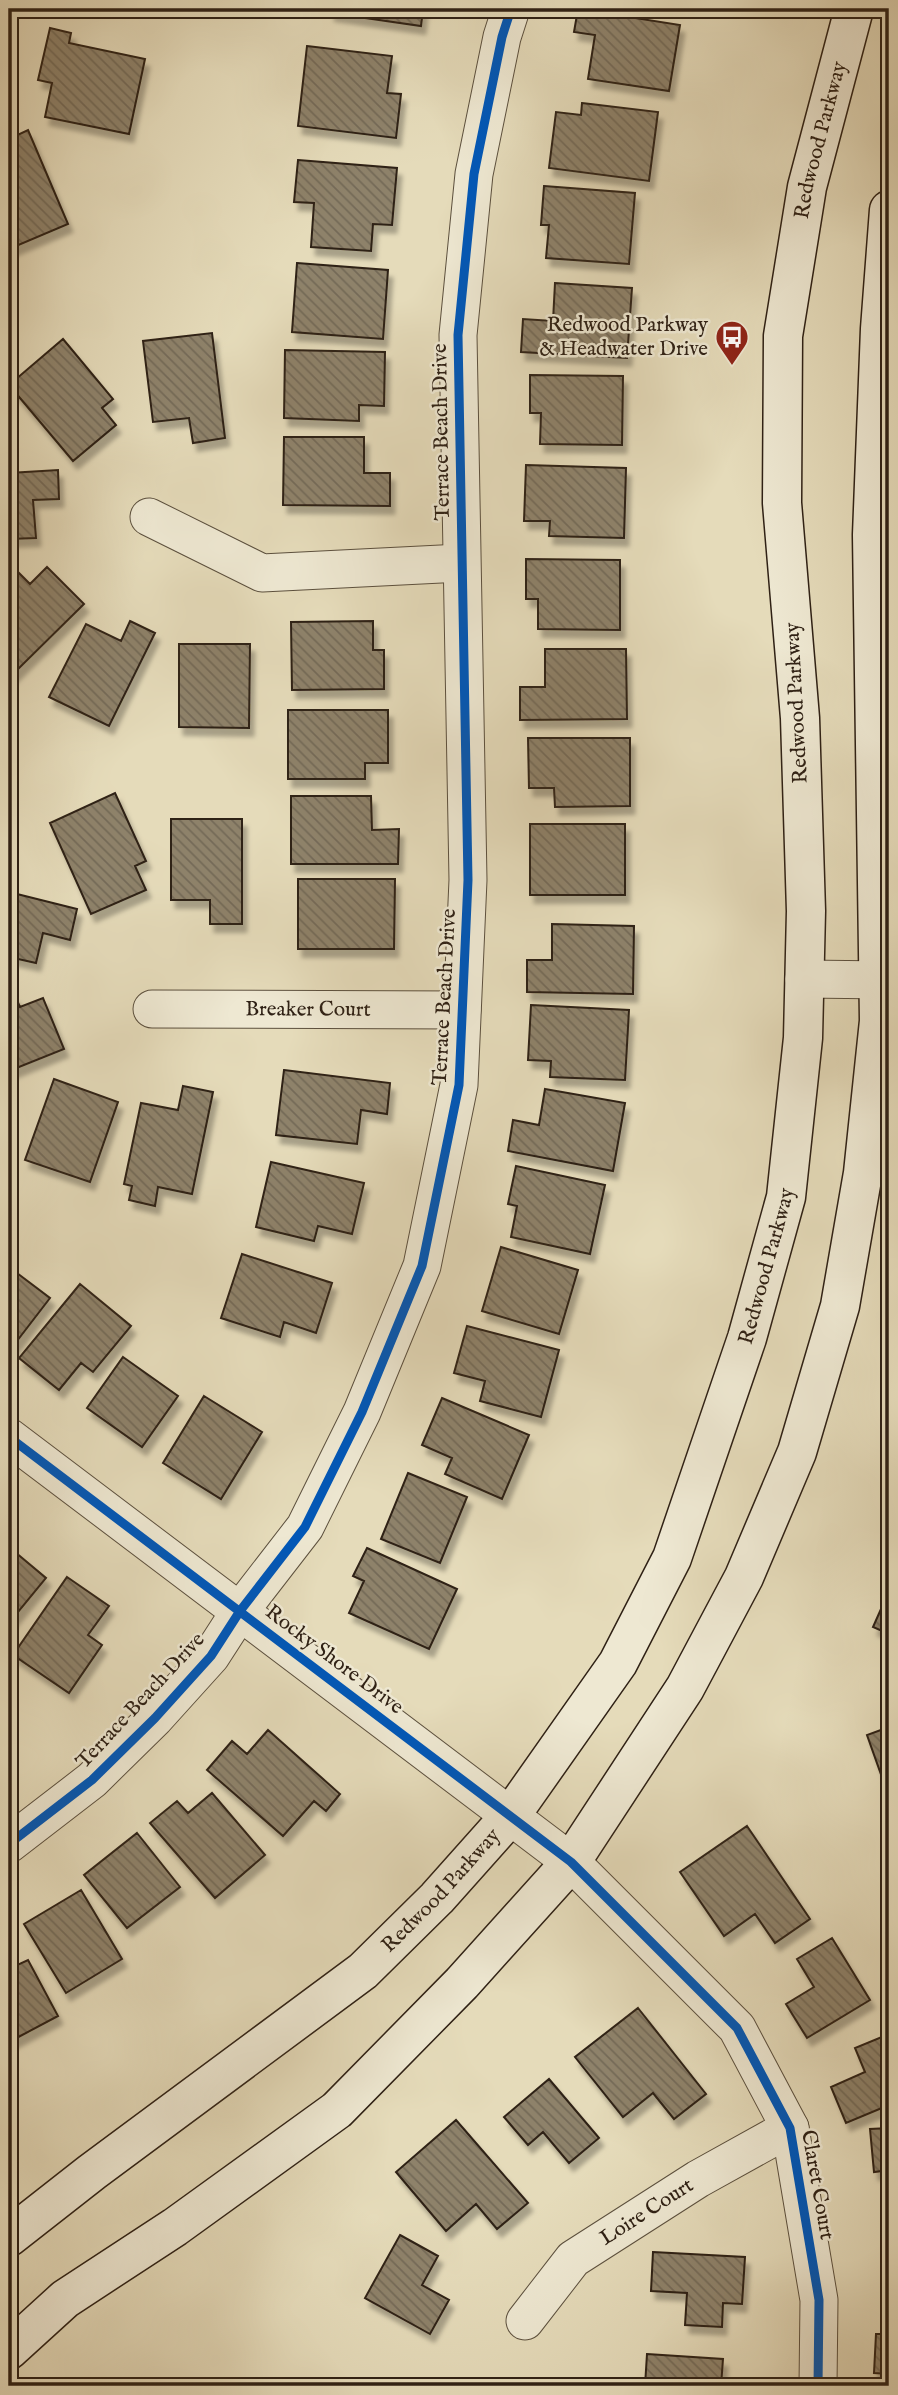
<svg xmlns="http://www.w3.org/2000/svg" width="898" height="2395" viewBox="0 0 898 2395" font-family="'IM FELL English',serif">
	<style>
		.building { fill: url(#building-back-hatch); stroke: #2f2115; stroke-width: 2; filter: url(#shadow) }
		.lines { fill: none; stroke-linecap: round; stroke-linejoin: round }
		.street-casing { stroke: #5c503e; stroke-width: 39 }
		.secondary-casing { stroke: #2f2115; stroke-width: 41 }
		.street { stroke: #eee8d2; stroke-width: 37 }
		.secondary { stroke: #eee8d2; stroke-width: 38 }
		.cycleway-casing { stroke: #eee8d2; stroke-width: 13 }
		.cycleway { stroke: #0057b8; stroke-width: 9 }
		.labels { text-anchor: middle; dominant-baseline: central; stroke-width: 5; stroke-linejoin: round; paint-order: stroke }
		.street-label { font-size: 21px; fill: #2f2115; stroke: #eee8d2 }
		.poi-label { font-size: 21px; fill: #2f2115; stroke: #eee8d2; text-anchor: end }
	</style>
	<defs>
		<pattern id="building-back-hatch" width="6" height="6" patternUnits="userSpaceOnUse" patternTransform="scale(1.75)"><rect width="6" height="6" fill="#8e826b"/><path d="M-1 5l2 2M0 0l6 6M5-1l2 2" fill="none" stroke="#746a57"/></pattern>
		<filter id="shadow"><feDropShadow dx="4.5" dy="8" stdDeviation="2" flood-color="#0004"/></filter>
	</defs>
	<rect width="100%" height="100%" fill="#e5dbba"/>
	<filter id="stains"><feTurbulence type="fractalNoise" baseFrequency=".00286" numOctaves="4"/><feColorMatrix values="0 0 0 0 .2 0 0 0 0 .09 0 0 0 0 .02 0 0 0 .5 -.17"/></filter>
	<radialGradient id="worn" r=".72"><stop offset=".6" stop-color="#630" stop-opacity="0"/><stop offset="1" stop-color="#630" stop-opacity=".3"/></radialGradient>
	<path class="building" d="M331,9H423L421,26L330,13Z
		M578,9L680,25L669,91L588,79L595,35L574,32Z
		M50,28L71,33L69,43L145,59L129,134L45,117L52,83L38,80Z
		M307,46L392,56L387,93L401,94L396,138L298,126Z
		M582,103L658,112L649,181L549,168L556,112L581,115Z
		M28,130L68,224L9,249V139Z
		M298,160L397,168L392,225L373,224L371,251L311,247L314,203L294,202Z
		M544,186L635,193L629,264L546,258L549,225H541Z
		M297,263L388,270L383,339L292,332Z
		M555,283L632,288L627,358L521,352L523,319L553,321Z
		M212,333L225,438L193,443L189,418L153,422L143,341Z
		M63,339L113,399L102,408L116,425L73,461L9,385Z
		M285,350L385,352L384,406L359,405V421L284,418Z
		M530,375L623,376L622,445L540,444L541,413H530Z
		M284,437H364V473H390V506L283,505Z
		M526,465L626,468L624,538L549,536L550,521H524Z
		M58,470L59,499L33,500L36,538L9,539V473Z
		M526,559L620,560V630L538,629V599H526Z
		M47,567L84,604L12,675L9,671V581L18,572L30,584Z
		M130,621L155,633L109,726L49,697L86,624L121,641Z
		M373,621V650H384V689L292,690L291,622Z
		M179,644H250L249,728L179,727Z
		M545,649H626L627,719L520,720V687H545Z
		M288,710H388V763H365V779H288Z
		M528,738H630V806L555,807L554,788H529Z
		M115,793L146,861L135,866L146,890L91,914L50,823Z
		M291,796H371L372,830L399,829L398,864H291Z
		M171,819H242V924H210V900H171Z
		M530,824H625V895H530Z
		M298,879H395L394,949H298Z
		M9,892L77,909L70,940L43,933L36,963L9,957Z
		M552,924L634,926L633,994L527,992V960H552Z
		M15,996L20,1007L43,998L64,1049L9,1071V998Z
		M531,1005L629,1010L625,1080L550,1077L551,1061L528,1060Z
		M284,1070L390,1083L387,1114L361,1110L357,1144L276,1135Z
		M54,1079L118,1102L90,1182L25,1160Z
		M183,1086L213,1092L192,1194L158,1187L155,1206L129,1200L132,1186L124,1184L141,1103L178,1110Z
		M545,1089L625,1103L613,1171L508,1151L513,1120L539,1125Z
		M271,1162L364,1183L352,1234L318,1226L314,1241L256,1227Z
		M516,1166L605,1185L590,1254L511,1237L517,1206L508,1204Z
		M501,1247L578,1270L559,1334L482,1311Z
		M242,1254L332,1283L316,1333L284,1322L280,1337L221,1318Z
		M9,1267L50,1298L10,1350L9,1349Z
		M80,1284L131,1326L93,1372L81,1363L59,1390L19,1358Z
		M467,1326L559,1350L541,1417L480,1401L485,1381L454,1373Z
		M123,1357L178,1396L142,1447L87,1408Z
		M204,1396L262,1432L221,1499L163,1463Z
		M442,1398L529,1435L502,1499L445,1474L452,1458L422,1445Z
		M408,1473L467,1497L440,1563L381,1539Z
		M9,1547L46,1578L9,1623Z
		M367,1548L457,1589L429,1649L349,1613L364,1581L353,1576Z
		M67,1577L109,1606L88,1635L102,1645L69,1693L13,1655Z
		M889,1591V1634L873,1627Z
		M889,1727V1797L867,1735Z
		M268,1730L340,1794L326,1811L314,1801L283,1836L207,1770L232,1741L247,1754Z
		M212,1793L265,1855L215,1898L150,1823L177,1801L188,1813Z
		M747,1826L810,1919L775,1943L755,1914L724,1936L680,1872Z
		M137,1833L180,1887L127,1928L84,1875Z
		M81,1890L122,1959L66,1993L24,1924Z
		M832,1938L870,2000L807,2038L786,2004L814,1987L797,1959Z
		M28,1960L58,2016L9,2042V1963L11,1968Z
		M638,2008L706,2094L674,2119L653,2093L623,2117L575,2057Z
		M889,2034V2105L846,2123L831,2087L865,2072L855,2048Z
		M549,2079L599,2138L569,2163L543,2132L528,2145L504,2117Z
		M456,2120L528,2203L497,2229L476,2204L446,2231L396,2172Z
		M889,2128V2170L874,2172L870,2129Z
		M400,2235L438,2256L422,2285L449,2300L430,2334L365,2298Z
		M653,2252L745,2257L742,2304L723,2303L722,2327L685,2325L687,2293L651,2291Z
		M876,2334H889V2374L874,2373Z
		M647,2354L723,2359L721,2386H645Z"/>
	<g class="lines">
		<defs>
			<g id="street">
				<path d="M149,517L262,573L461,563"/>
				<path d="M804,979L889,980"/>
				<path id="s1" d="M152,1009L462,1010"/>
				<path d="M9,1437L571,1862L737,2028L790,2128L819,2300L818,2386"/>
				<path d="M9,1844L92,1780L155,1718L211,1656L240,1611L305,1527L362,1412L422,1266L459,1085L468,880L458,335L474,174L502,37L511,9"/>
				<path id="s2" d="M525,2321L573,2259L698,2179L790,2128"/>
			</g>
			<g id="secondary">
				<path id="s3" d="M9,2237L92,2172L363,1971L437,1898L511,1815L618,1663L672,1558L747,1338L786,1197L803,1038L806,911L800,718L782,503L783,336L807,187L854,9"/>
				<path d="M9,2350L65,2299L175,2227L337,2110L462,1983L571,1862L685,1688L744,1577L797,1452L840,1306L863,1173L879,1021L872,535L880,329L889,210"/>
			</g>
		</defs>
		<use href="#street" class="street-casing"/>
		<use href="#secondary" class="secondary-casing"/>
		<use href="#street" class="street"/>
		<use href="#secondary" class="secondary"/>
		<defs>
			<path id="cycleway" d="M9,1437L571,1862L737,2028L790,2128L819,2300L818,2386
				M9,1844L92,1780L155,1718L211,1656L240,1611L305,1527L362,1412L422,1266L459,1085L468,880L458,335L474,174L502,37L511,9"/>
		</defs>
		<use href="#cycleway" class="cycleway-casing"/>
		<use href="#cycleway" class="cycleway"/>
	</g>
	<defs>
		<symbol id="bus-pin" viewBox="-11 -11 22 30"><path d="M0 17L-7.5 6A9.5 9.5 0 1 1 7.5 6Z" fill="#8f2418" stroke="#eee8d2"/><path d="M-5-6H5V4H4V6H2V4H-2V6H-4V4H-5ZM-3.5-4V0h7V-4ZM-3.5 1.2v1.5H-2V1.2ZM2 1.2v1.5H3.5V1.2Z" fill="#fff"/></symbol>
	</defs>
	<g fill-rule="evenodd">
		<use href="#bus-pin" x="713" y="318" width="38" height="52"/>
	</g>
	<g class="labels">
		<g class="street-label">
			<text stroke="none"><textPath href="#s3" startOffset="2403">Redwood Parkway</textPath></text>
			<text transform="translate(442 432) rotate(-91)">Terrace Beach Drive</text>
			<text transform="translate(797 703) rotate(-93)">Redwood Parkway</text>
			<text transform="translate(445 997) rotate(-87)">Terrace Beach Drive</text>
			<text stroke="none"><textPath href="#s1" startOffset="156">Breaker Court</textPath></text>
			<text stroke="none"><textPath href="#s3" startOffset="1269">Redwood Parkway</textPath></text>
			<text transform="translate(334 1660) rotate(37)">Rocky Shore Drive</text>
			<text transform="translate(141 1701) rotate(-47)">Terrace Beach Drive</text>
			<text stroke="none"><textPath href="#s3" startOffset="555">Redwood Parkway</textPath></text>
			<text transform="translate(817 2185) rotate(80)">Claret Court</text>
			<text stroke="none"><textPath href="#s2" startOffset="166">Loire Court</textPath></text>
		</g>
		<g class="poi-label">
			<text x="708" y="325">Redwood Parkway<tspan x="708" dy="24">&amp; Headwater Drive</tspan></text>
		</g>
	</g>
	<rect width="898" height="2395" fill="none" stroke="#e5dbba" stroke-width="35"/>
	<rect x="10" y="10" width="877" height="2374" fill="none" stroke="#2f2115" stroke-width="3.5"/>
	<rect x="18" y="18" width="863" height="2360" fill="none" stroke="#2f2115" stroke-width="2"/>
	<rect width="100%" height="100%" filter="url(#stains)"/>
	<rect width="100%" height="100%" fill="url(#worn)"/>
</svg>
